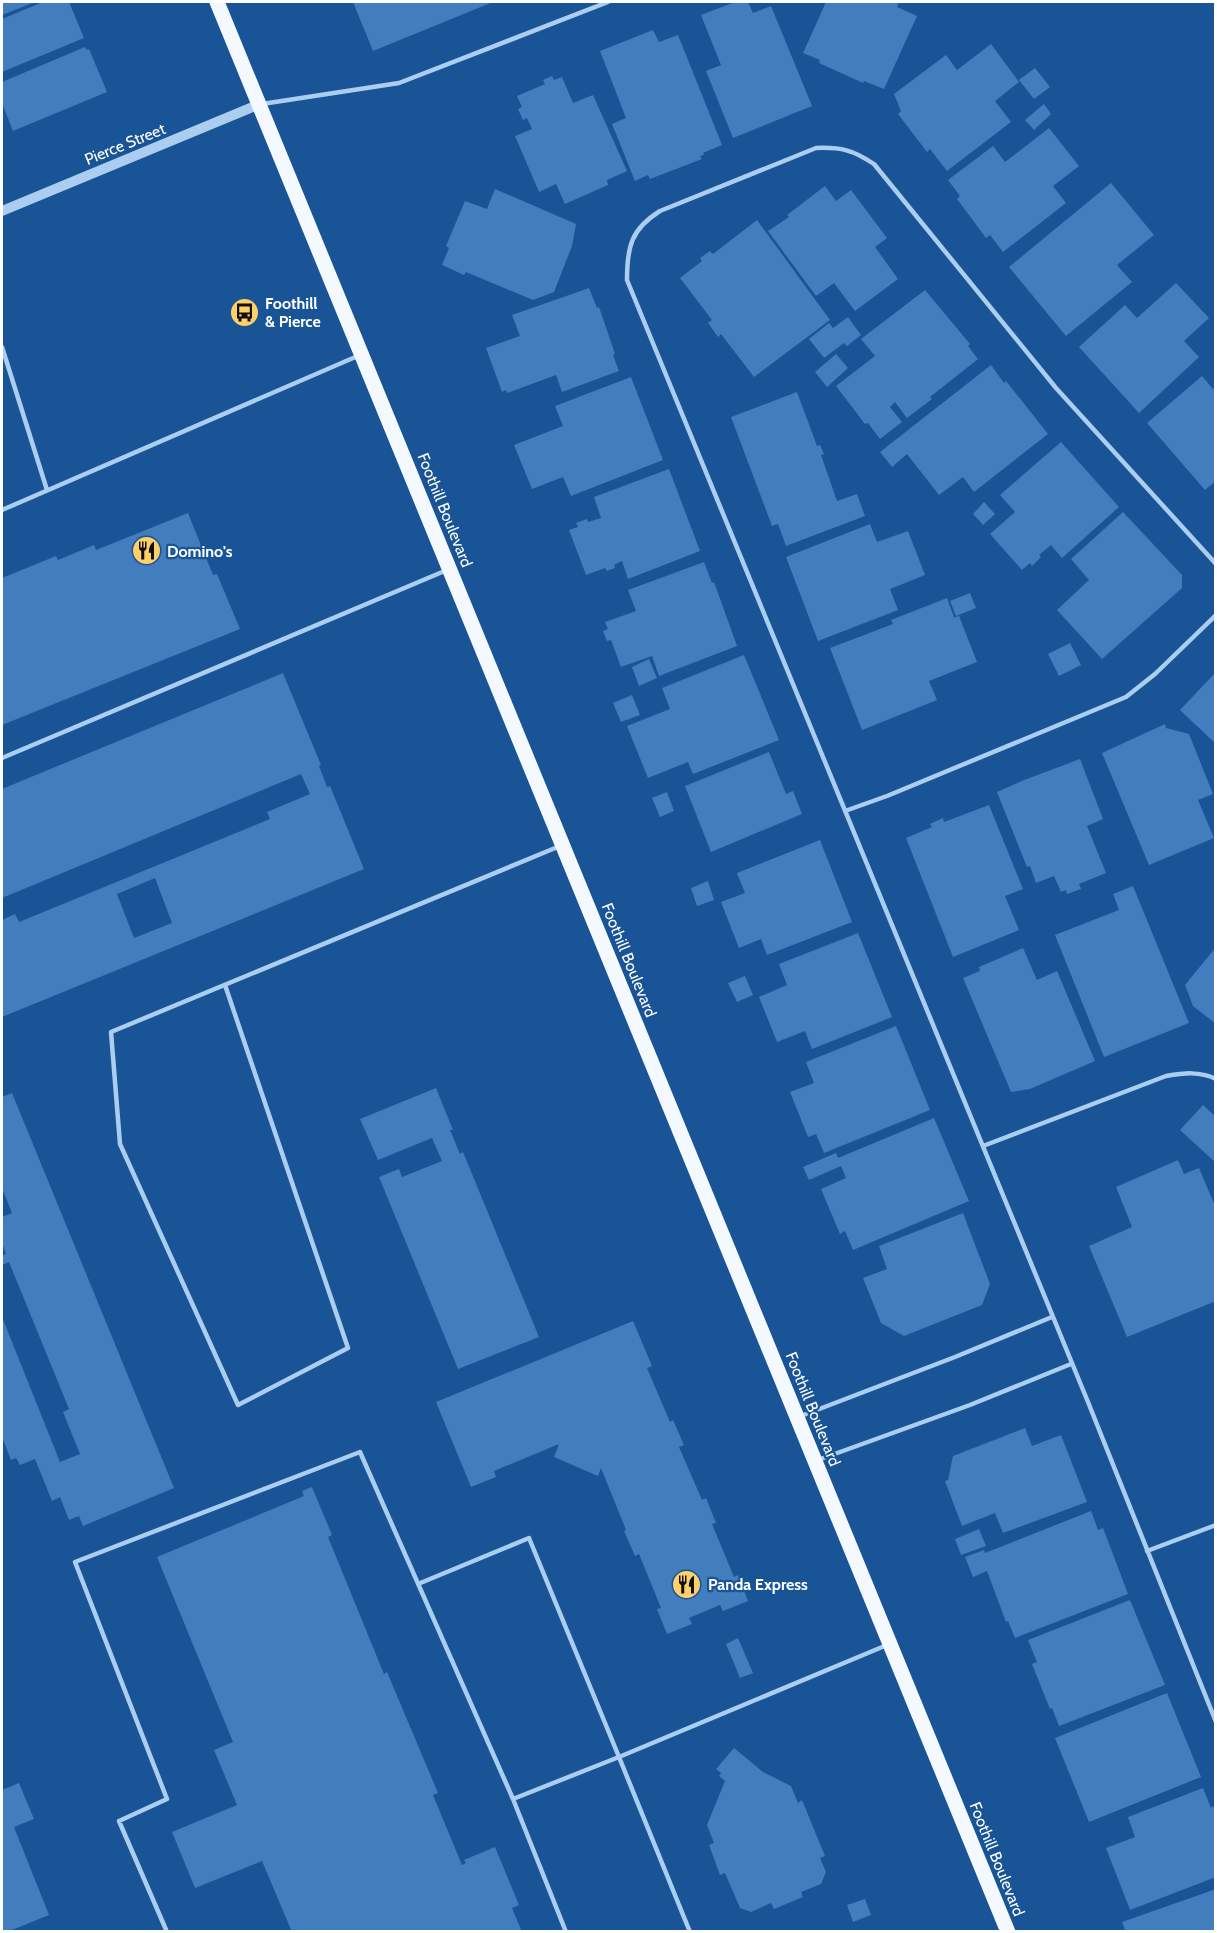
<svg xmlns="http://www.w3.org/2000/svg" width="1217" height="1933" viewBox="0 0 1217 1933" font-family="Cabin,sans-serif">
	<style>
		.building { fill: #427dbd; fill-rule: evenodd }
		.lines { fill: none; stroke-linecap: round; stroke-linejoin: round }
		.service { stroke: #abcdf0; stroke-width: 4.5 }
		.tertiary { stroke: #abcdf0; stroke-width: 10 }
		.primary { stroke: #f4f9ff; stroke-width: 15 }
		.labels { text-anchor: middle; dominant-baseline: central; stroke-width: 4.5; stroke-linejoin: round; paint-order: stroke }
		.street-label { font-size: 16px; fill: #fff; stroke: #195496 }
		.poi-label { font-size: 16px; font-weight: bold; fill: #fff; stroke: #195496; text-anchor: start }
	</style>
	<rect width="100%" height="100%" fill="#195496"/>
	<path class="building" d="M2,2H35L2,15Z
		M43,2H69L84,38L2,72V19Z
		M353,2H493L373,51Z
		M735,2H748L753,13L771,6L812,106L733,138L706,71L721,65L701,15Z
		M826,2H899L897,7L917,16L884,89L864,81L863,83L819,63L820,60L803,53Z
		M653,30L659,42L678,35L722,145L703,153L704,155L700,156L702,159L650,179L648,175L635,181L612,124L626,118L600,51Z
		M991,44L1019,82L995,101L1011,122L947,171L930,149L927,152L898,114L901,111L894,94L946,55L957,70Z
		M85,47L87,50L89,49L107,92L13,131L2,103V82Z
		M1035,68L1050,87L1034,99L1019,80Z
		M552,76L554,80L562,77L573,103L593,95L627,171L607,180L608,185L565,204L556,184L539,192L515,136L532,129L527,118L523,120L518,109L522,107L517,96L545,84L543,80Z
		M1044,104L1051,114L1034,130L1025,120Z
		M1049,128L1079,166L1053,186L1066,203L1003,252L990,235L986,238L957,199L960,196L948,180L993,146L1005,162Z
		M1111,183L1154,235L1117,265L1132,282L1066,336L1009,267Z
		M825,186L836,201L851,190L887,238L875,247L898,279L855,311L834,283L816,296L768,231L789,217L787,215Z
		M495,189L576,224L572,246L554,292L533,300L466,272L464,275L442,265L449,248L446,246L465,201L487,209Z
		M757,220L830,320L754,377L721,334L718,337L708,323L712,320L680,278L702,261L700,258L710,251L713,254Z
		M1176,283L1209,318L1184,341L1199,357L1139,413L1079,347L1125,305L1137,318Z
		M589,288L597,308L599,307L615,354L613,355L619,371L562,392L556,375L507,393L506,390L502,392L486,348L520,336L512,315Z
		M925,290L970,344L968,346L978,359L930,397L932,399L907,418L895,402L890,407L902,422L880,439L868,423L865,424L836,386L875,356L861,339Z
		M848,317L861,335L847,346L844,343L824,358L809,339L829,323L833,328Z
		M836,354L848,368L827,387L815,372Z
		M991,365L1004,383L1006,381L1048,434L974,492L963,477L939,495L907,454L892,467L880,452Z
		M1202,376L1213,389L1216,386V481L1205,490L1147,423Z
		M631,377L663,460L571,496L563,477L532,489L514,445L563,426L555,406Z
		M797,392L817,446L820,445L824,454L821,455L837,501L857,494L865,516L786,546L778,524L772,526L731,417Z
		M1061,442L1119,507L1062,558L1051,545L1039,555L1041,557L1032,566L1030,563L1022,570L990,534L1015,512L1000,495Z
		M669,469L700,551L628,579L622,561L614,565L615,568L607,571L605,568L586,575L569,530L578,527L576,523L587,519L588,522L601,518L594,497Z
		M984,502L995,514L983,525L973,514Z
		M1123,512L1182,575V588L1102,659L1057,610L1089,580L1071,559Z
		M188,513L213,575L217,574L240,629L2,725V578L56,556L58,560L94,545L96,550Z
		M870,524L877,542L908,531L925,575L890,589L898,610L818,641L786,557Z
		M704,562L712,583L714,582L737,646L659,676L652,656L621,667L611,640L607,641L603,631L608,629L605,622L636,611L628,590Z
		M970,593L976,608L956,616L950,601Z
		M947,598L954,617L952,618L959,616L977,662L929,681L937,700L862,730L830,648L893,624L891,620Z
		M1070,643L1081,665L1059,676L1048,654Z
		M744,655L779,740L693,774L688,762L648,778L627,726L670,709L662,688Z
		M649,659L657,678L639,686L632,667Z
		M1216,672V744L1180,710Z
		M283,673L321,765L319,766L327,787L330,786L364,869L2,1017V920L15,914L19,922L270,819L267,812L310,794L301,774L2,898V789ZM155,878L172,923L134,938L117,894Z
		M632,695L640,715L621,722L613,703Z
		M1165,724L1166,728L1189,734L1213,794L1198,800L1214,838L1149,865L1102,753Z
		M769,752L786,794L793,791L802,814L711,852L685,786Z
		M1080,759L1103,819L1087,826L1106,873L1079,884L1081,889L1067,894L1066,890L1061,892L1054,876L1036,883L1030,866L1027,867L997,792L1024,780Z
		M667,792L674,811L660,817L652,798Z
		M989,805L1023,889L1005,896L1019,930L953,957L906,838L932,827L930,824L943,818L944,822Z
		M820,840L852,922L767,955L761,939L739,948L721,902L745,893L737,873Z
		M708,881L714,900L697,906L691,888Z
		M1133,886L1189,1023L1104,1057L1055,935L1119,910L1113,894Z
		M858,933L892,1017L812,1049L805,1031L777,1042L759,997L787,985L779,964Z
		M1216,947V1024L1193,1006L1185,985Z
		M1023,948L1037,980L1057,971L1095,1061L1030,1089L1011,1092L963,978L980,971L979,967Z
		M745,976L753,995L737,1002L728,983Z
		M896,1026L930,1110L824,1153L816,1134L808,1137L790,1092L814,1083L806,1062Z
		M436,1088L453,1130H450L460,1154L463,1152L539,1337L458,1369L379,1177L399,1169L402,1177L442,1161L432,1138L378,1160L360,1119Z
		M12,1093L174,1488L83,1526L79,1516L69,1520L60,1497L52,1501L35,1459L20,1465L16,1458L11,1460L2,1437V1317L60,1462L80,1454L63,1412L69,1409L9,1262L2,1265V1256L6,1254L2,1243V1217L12,1213L2,1188V1097Z
		M1203,1105L1216,1117V1163L1180,1130Z
		M934,1118L969,1201L853,1250L845,1231L840,1234L821,1189L846,1178L841,1166L809,1180L803,1167L836,1153L838,1158Z
		M1178,1160L1184,1174L1199,1168L1216,1208V1301L1127,1337L1089,1246L1132,1227L1116,1187Z
		M963,1213L990,1284L982,1305L904,1336L881,1323L863,1278L887,1269L879,1246Z
		M633,1321L652,1366L647,1368L670,1422L673,1420L684,1445L679,1447L702,1500L706,1498L716,1523L712,1524L734,1577L738,1575L748,1601L723,1611L720,1605L689,1618L692,1624L667,1634L657,1609L661,1608L639,1554L635,1556L624,1531L626,1530L601,1468L598,1476L554,1457L559,1444L494,1471L496,1477L471,1487L436,1402Z
		M1025,1428L1032,1446L1061,1435L1087,1502L1003,1533L995,1513L962,1526L945,1481L948,1480L953,1456Z
		M312,1487L332,1535L328,1537L384,1674L387,1672L438,1793L433,1795L462,1865L466,1863L464,1860L495,1847L519,1905L512,1908L522,1932H292L262,1861L195,1888L172,1832L237,1805L214,1750L233,1742L157,1557L304,1496L302,1491Z
		M1091,1511L1098,1530L1103,1528L1128,1594L1015,1638L1008,1621L1006,1622L987,1571L973,1577L965,1557L984,1550L985,1553Z
		M979,1529L986,1546L961,1555L955,1539Z
		M1130,1600L1165,1685L1059,1726L1052,1708L1050,1709L1032,1664L1037,1662L1028,1640Z
		M738,1638L753,1673L740,1678L726,1644Z
		M1167,1693L1201,1777L1089,1822L1055,1738Z
		M734,1748L763,1772L791,1786L798,1803L802,1800L825,1856L820,1858L826,1872L821,1884L801,1892L803,1897L774,1909L771,1903L751,1912L740,1908L725,1873L720,1875L709,1845L714,1843L707,1825L725,1781L719,1776L721,1773L716,1769Z
		M19,1783L34,1819L14,1827L49,1915L7,1932H2V1790Z
		M1203,1788L1211,1808L1213,1806L1216,1813V1877L1130,1910L1106,1848L1135,1837L1128,1817Z
		M1216,1889V1932H1119L1125,1929L1122,1922Z
		M865,1899L871,1915L853,1922L847,1905Z"/>
	<g class="lines">
		<path class="service" d="M262,104L399,83L608,2
			M2,347L47,490
			M2,510L360,355
			M1216,564L1056,388L874,164C853,150 841,147 816,148L660,211C631,229 627,247 627,280L1088,1402L1216,1722
			M2,758L447,570
			M845,811L887,796L1126,697L1155,674L1216,615
			M225,985L348,1348L238,1405L120,1144L111,1032L560,846
			M983,1146L1166,1076C1184,1073 1199,1071 1216,1079
			M801,1416L955,1357L1052,1317
			M818,1460L970,1405L1071,1364
			M1147,1551L1216,1525
			M513,1799L566,1932
			M167,1932L119,1821L167,1799L75,1562L360,1452L513,1799L619,1757L529,1538L418,1584
			M690,1932L619,1757L887,1645"/>
		<path class="tertiary" d="M2,211L260,104"/>
		<path class="primary" d="M217,2L1008,1932"/>
	</g>
	<defs>
		<symbol id="bus-disc" viewBox="-11 -11 22 22"><circle r="9.5" fill="#ffcf6a" stroke="#195496"/><path d="M-5-6H5V4H4V6H2V4H-2V6H-4V4H-5ZM-3.5-4V0h7V-4ZM-3.5 1.2v1.5H-2V1.2ZM2 1.2v1.5H3.5V1.2Z" fill="#111"/></symbol>
		<symbol id="restaurant-disc" viewBox="-11 -11 22 22"><circle r="9.5" fill="#ffcf6a" stroke="#195496"/><path d="M-5-6h1v4h1v-4h1v4h1v-4h1v5L-1.5 .5V6h-2V.5L-5-1ZM5-6V6H3V1.5H1.5Q1.5-4 5-6Z" fill="#111"/></symbol>
	</defs>
	<g fill-rule="evenodd">
		<use href="#bus-disc" x="228" y="296" width="33" height="33"/>
		<use href="#restaurant-disc" x="130" y="534" width="33" height="33"/>
		<use href="#restaurant-disc" x="670" y="1568" width="33" height="33"/>
	</g>
	<g class="labels">
		<g class="street-label">
			<text transform="translate(125 144) rotate(-22)">Pierce Street</text>
			<text transform="translate(445 510) rotate(68)">Foothill Boulevard</text>
			<text transform="translate(629 960) rotate(68)">Foothill Boulevard</text>
			<text transform="translate(813 1409) rotate(68)">Foothill Boulevard</text>
			<text transform="translate(997 1859) rotate(68)">Foothill Boulevard</text>
		</g>
		<g class="poi-label">
			<text x="265" y="303">Foothill<tspan x="265" dy="18">&amp; Pierce</tspan></text>
			<text x="167" y="551">Domino's</text>
			<text x="708" y="1584">Panda Express</text>
		</g>
	</g>
	<rect width="1217" height="1933" fill="none" stroke="#ffffff" stroke-width="6"/>
</svg>
